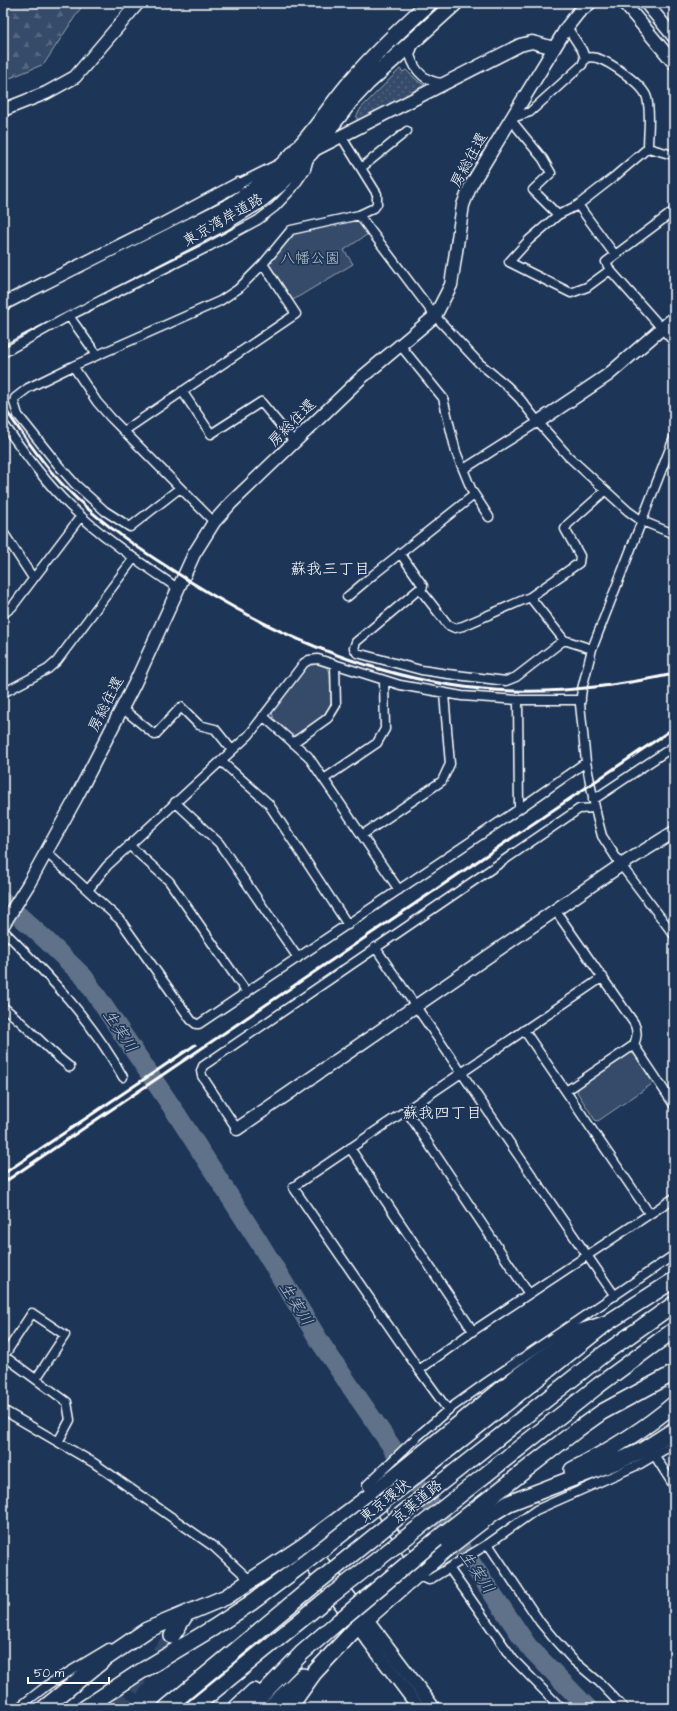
<svg xmlns="http://www.w3.org/2000/svg" width="677" height="1711" viewBox="0 0 677 1711" font-family="'Architects Daughter','Klee One',sans-serif">
	<style>
		.grass { fill: url(#grass-dots); stroke: #9aa5b4 }
		.forest { fill: url(#forest-firs); stroke: #9aa5b4 }
		.park { fill: #364b69; stroke: #9aa5b4 }
		.lines { fill: none; stroke-linecap: round; stroke-linejoin: round }
		.river { stroke: #617289; stroke-width: 19 }
		.highway-tunnel { stroke: #344968; stroke-width: 15; stroke-dasharray: 15 8; stroke-linecap: butt }
		.street-casing { stroke: #fff; stroke-width: 11 }
		.secondary-casing { stroke: #fff; stroke-width: 15 }
		.highway-casing { stroke: #fff; stroke-width: 18 }
		.street { stroke: #1d3557; stroke-width: 8 }
		.secondary { stroke: #1d3557; stroke-width: 12 }
		.highway { stroke: #1d3557; stroke-width: 15 }
		.rail { stroke: #fff; stroke-width: 3 }
		.highway-bridge-casing { stroke: #fff; stroke-width: 18; stroke-linecap: butt }
		.highway-bridge { stroke: #1d3557; stroke-width: 15 }
		.labels { text-anchor: middle; dominant-baseline: central; stroke-width: 3.5; stroke-linejoin: round; paint-order: stroke }
		.street-label { font-size: 15px; fill: #fff; stroke: #1d3557 }
		.park-label { font-size: 15px; fill: #b9c0ca; stroke: #1d3557 }
		.neighbourhood-label { font-size: 16px; fill: #fff; stroke: #1d3557 }
		.water-label { font-size: 16px; font-style: italic; fill: #b8c0ca; stroke: #1d3557 }
	</style>
	<defs>
		<pattern id="grass-dots" width="8" height="8" patternUnits="userSpaceOnUse"><rect width="8" height="8" fill="#364b69"/><path d="M2 2h.1M6 6h.1" fill="none" stroke="#546680" stroke-width="1.8" stroke-linecap="round"/></pattern>
		<pattern id="forest-firs" width="22" height="20" patternUnits="userSpaceOnUse"><rect width="22" height="20" fill="#364b69"/><path d="M5 1l3.5 6h-7zM16 11l3.5 6h-7z" fill="#546680"/></pattern>
	</defs>
	<rect width="100%" height="100%" fill="#1d3557"/>
	<filter id="ink" filterUnits="userSpaceOnUse"><feTurbulence type="fractalNoise" baseFrequency=".025" numOctaves="2"/><feDisplacementMap in="SourceGraphic" scale="8" xChannelSelector="R" yChannelSelector="G"/><feConvolveMatrix kernelMatrix="1 2 1 2 8 2 1 2 1" color-interpolation-filters="sRGB"/></filter>
	<g filter="url(#ink)">
		<path class="grass" d="M400,69L403,72L406,70L419,82L425,85L358,121L356,117L361,108Z"/>
		<path class="forest" d="M3,3H84L44,64L3,81Z"/>
		<path class="park" d="M358,217L368,234L344,250L353,264L293,300L269,264L292,234Z
			M314,663L326,667L330,672L331,704L325,715L297,735H290L274,720L272,711L307,666Z
			M630,1053L634,1054L653,1082L652,1084L598,1121L595,1120L577,1092L579,1087Z"/>
		<g class="lines">
			<path class="river" d="M3,901L46,940L84,977L176,1113L259,1242L322,1345L492,1593L528,1646L588,1708"/>
			<path class="highway-tunnel" d="M117,1708L172,1636"/>
			<defs>
				<path id="street" d="M414,44L410,55C415,72 425,82 443,83
					M585,58C589,57 593,57 597,58C610,62 644,85 647,98C651,114 648,132 648,148L614,177L578,205L615,255
					M512,118L530,112L582,65L585,58L582,50L567,27
					M511,120L543,159L551,173L533,190L558,215L578,205
					M648,148L673,155
					M361,168L407,131
					M238,184L278,164
					M674,211L606,262L610,270L674,342
					M359,215L435,316L479,363L506,385L520,399L538,422L568,456L628,511L642,521L674,534
					M558,215L529,240L509,262L571,293L587,287L610,270
					M69,316L97,355
					M400,345L443,398L456,452L472,491L489,517
					M3,353L69,316L208,247L258,220L275,207L293,188L306,169L309,158
					M73,366L97,402L111,418L214,522
					M182,391L211,434L261,402L295,443
					M3,423C24,452 44,481 70,506C103,538 141,563 179,589
					M124,431L296,314L263,264
					M674,438L592,649L582,689L580,704L586,762L597,817L602,836L621,865L674,935
					M464,469L538,422
					M180,488L130,527L105,511L75,484L59,466L18,415L14,402L15,398L28,388L73,366L220,301L238,289L263,264L291,230L359,215L374,208L377,204V194L341,136
					M3,532L33,578
					M400,553L423,586L421,591
					M347,597L373,575L474,495
					M530,597L564,640L592,649
					M3,614L12,607L81,516
					M564,640L516,677L506,681L448,674L421,670L357,653L354,648L356,642L418,590L423,593L448,625L455,628L463,626L530,597L579,563L580,556L565,529L568,524L605,491
					M3,693L48,669L57,661L134,558
					M518,700L519,809
					M122,708L155,735L181,707L199,725L215,729L232,750
					M263,716L308,756L399,890
					M293,743L328,718L336,705L335,665
					M221,761L268,803L348,925
					M324,779L377,743L385,729L384,681
					M593,800L674,746
					M175,802L219,843L298,958
					M362,835L442,781L450,764L444,694
					M129,845L169,881L247,993
					M46,852L120,920L191,1020L196,1024H199L519,809L586,762
					M88,890L107,866L249,735L304,663L309,660L318,659L400,685L462,696L518,700H581
					M555,910L634,1023C638,1031 637,1037 634,1045L674,1105
					M3,930C50,977 90,1018 123,1077
					M375,947L615,1296
					M3,1007C27,1025 46,1049 70,1067
					M524,1030L649,1213
					M566,1091L634,1045
					M406,1110L529,1294
					M237,1129L202,1076L201,1071L203,1066L579,809L595,808
					M350,1148L473,1331
					M674,1255L487,1382L448,1410L418,1436L367,1485L371,1495L419,1572L423,1578L429,1580L488,1544L536,1510L640,1464L674,1444
					M419,1370L473,1331L674,1198
					M36,1379L65,1335L32,1313L4,1356L67,1402L70,1420L58,1442
					M3,1410L94,1463L214,1547L251,1581
					M448,1410L419,1370L293,1187L603,977
					M655,1456L674,1486
					M488,1544L540,1622L554,1639L574,1661L599,1682L624,1708
					M449,1568L513,1659L561,1708
					M18,1708L49,1684L109,1648"/>
				<path id="secondary" d="M624,3L674,63
					M646,3L674,37
					M3,110L46,93L75,77L138,3
					M314,150L520,45L532,42L554,48
					M3,304L163,224L238,184
					M538,422L608,375L674,318
					M3,925L28,885L76,798L135,683L194,554L214,522L231,503L361,378L435,316L451,285L463,205L471,185L567,27L578,13L590,3
					M237,1129L621,865L674,832
					M309,1551L318,1557L366,1618L434,1708
					M306,1553L311,1565L419,1708"/>
				<path id="highway" d="M3,321L232,205C259,187 282,168 303,143C319,125 332,104 348,85C372,56 401,29 429,3
					M3,336L223,223L259,201L280,184L311,152L351,100L367,83L455,3
					M572,1470C607,1452 644,1430 674,1404
					M403,1486L607,1323L674,1280
					M413,1505L605,1353L674,1304
					M427,1521L599,1385L674,1330
					M437,1539L578,1429L602,1412L674,1373
					M172,1636L186,1614
					M44,1708L106,1658L147,1630L226,1597L303,1546L371,1495L519,1375L577,1333L607,1323
					M85,1708L135,1675L213,1628L251,1603L302,1565
					M166,1708L313,1586
					M193,1708L323,1602
					M236,1708L254,1691
					M249,1708L302,1653L339,1621
					M270,1708L303,1676
					M289,1708L314,1673L357,1627L444,1551L493,1513L509,1503L623,1459L643,1450L674,1430"/>
			</defs>
			<use href="#street" class="street-casing"/>
			<use href="#secondary" class="secondary-casing"/>
			<use href="#highway" class="highway-casing"/>
			<use href="#street" class="street"/>
			<use href="#secondary" class="secondary"/>
			<use href="#highway" class="highway"/>
			<path class="rail" d="M3,406C21,432 39,459 61,483C93,517 130,543 169,568C272,636 389,687 513,691C568,693 621,685 674,674
				M3,1174L195,1045
				M3,1183L674,728"/>
			<defs>
				<path id="highway-bridge" d="M302,1565L403,1486
					M313,1586L413,1505
					M323,1602L427,1521
					M339,1621L437,1539"/>
			</defs>
			<use href="#highway-bridge" class="highway-bridge-casing"/>
			<use href="#highway-bridge" class="highway-bridge"/>
		</g>
	</g>
	<g class="labels">
		<g class="street-label">
			<text transform="translate(469 160) rotate(-61)">房総往還</text>
			<text transform="translate(223 220) rotate(-30)">東京湾岸道路</text>
			<text transform="translate(292 423) rotate(-45)">房総往還</text>
			<text transform="translate(106 704) rotate(-63)">房総往還</text>
			<text transform="translate(385 1501) rotate(-38)">東京環状</text>
			<text transform="translate(417 1502) rotate(-39)">京葉道路</text>
		</g>
		<g class="park-label">
			<text x="310" y="258">八幡公園</text>
		</g>
		<g class="neighbourhood-label">
			<text x="330" y="569">蘇我三丁目</text>
			<text x="442" y="1113">蘇我四丁目</text>
		</g>
		<g class="water-label">
			<text transform="translate(120 1031) rotate(56)">生実川</text>
			<text transform="translate(296 1304) rotate(58)">生実川</text>
			<text transform="translate(477 1572) rotate(56)">生実川</text>
		</g>
	</g>
	<rect width="677" height="1711" fill="none" stroke="#1d3557" stroke-width="16"/>
	<rect x="8" y="8" width="661" height="1695" fill="none" stroke="#fff" stroke-width="1.5" filter="url(#ink)"/>
	<path d="M28 1677v6h81v-6" fill="none" stroke="#ffffff" stroke-width="2"/>
	<text x="34" y="1677" font-size="12" fill="#ffffff" stroke="#1d3557" stroke-width="3" paint-order="stroke">50 m</text>
</svg>
